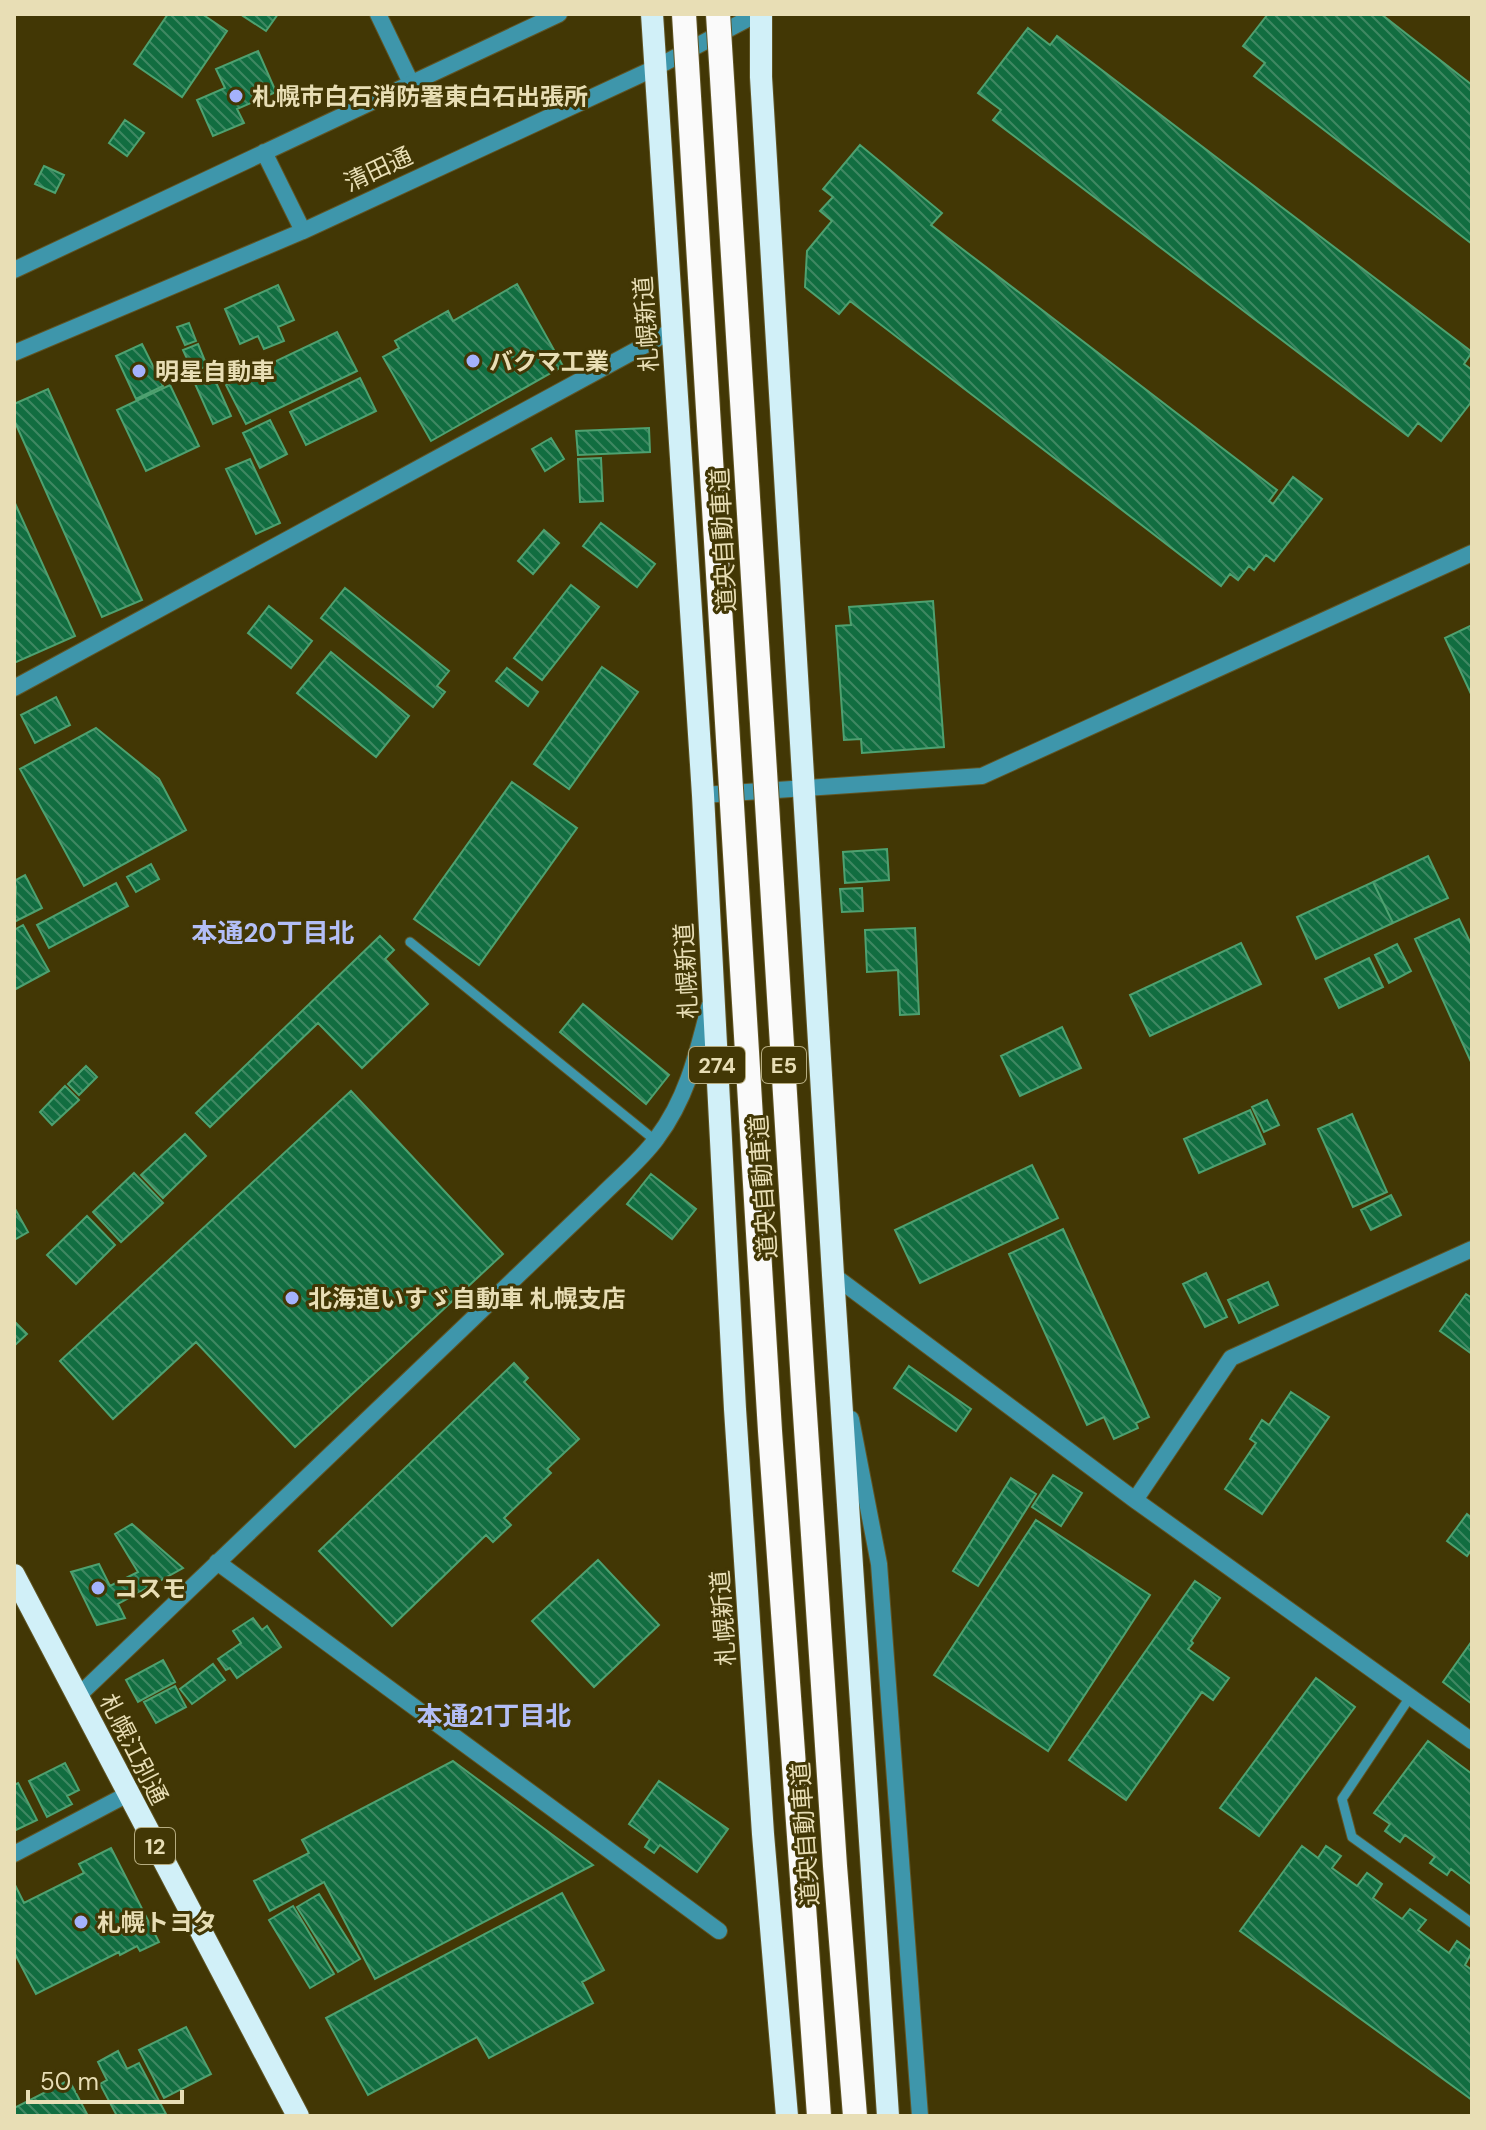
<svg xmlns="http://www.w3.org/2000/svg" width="1486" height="2130" viewBox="0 0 1486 2130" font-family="'DM Sans','Noto Sans JP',sans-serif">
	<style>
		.building { fill: url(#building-back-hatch); stroke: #4ea170; stroke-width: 2 }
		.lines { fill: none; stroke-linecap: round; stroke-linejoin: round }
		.service-casing { stroke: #605525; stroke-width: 11 }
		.minor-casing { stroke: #605525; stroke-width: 18 }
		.tertiary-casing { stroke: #605525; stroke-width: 18 }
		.trunk-casing { stroke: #605525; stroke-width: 24 }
		.service { stroke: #3e96ab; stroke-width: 9 }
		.minor { stroke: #3e96ab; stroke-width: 16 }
		.tertiary { stroke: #3e96ab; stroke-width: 16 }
		.trunk { stroke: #d1f0f8; stroke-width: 22 }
		.motorway-bridge-casing { stroke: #605525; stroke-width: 26; stroke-linecap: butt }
		.motorway-bridge { stroke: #fafafa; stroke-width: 24 }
		.poi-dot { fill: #a4b2fc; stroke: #423705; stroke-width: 3 }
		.labels { text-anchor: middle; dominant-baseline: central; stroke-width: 6; stroke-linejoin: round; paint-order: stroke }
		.shield { fill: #423705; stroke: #b6ac80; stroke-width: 2 }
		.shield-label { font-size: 22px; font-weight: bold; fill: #e8deb5 }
		.poi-label { font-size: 24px; font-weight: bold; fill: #e8deb5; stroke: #423705; text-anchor: start }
		.street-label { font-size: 24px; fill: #e8deb5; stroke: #423705 }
		.neighbourhood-label { font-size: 26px; font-weight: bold; fill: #b3bef6; stroke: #423705 }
	</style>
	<defs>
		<pattern id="building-back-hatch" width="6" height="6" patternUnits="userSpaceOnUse" patternTransform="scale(2)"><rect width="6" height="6" fill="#116d40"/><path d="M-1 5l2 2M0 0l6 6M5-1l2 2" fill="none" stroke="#3f8862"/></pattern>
	</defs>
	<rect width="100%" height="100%" fill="#423705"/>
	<path class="building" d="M168,14H202L227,31L182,97L134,64Z
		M240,14H278L266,31Z
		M1268,14H1381L1472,85V244L1254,76L1265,63L1243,46Z
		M1028,28L1050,45L1057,36L1472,352L1464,364L1472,370V401L1441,441L1418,423L1408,436L993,120L1001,110L978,93Z
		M258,51L276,92L237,109L244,123L213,136L197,100L225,88L216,69Z
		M125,120L144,133L127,156L109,143Z
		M860,145L942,213L931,225L1277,490L1269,501L1273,504L1293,477L1322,499L1274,561L1266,555L1254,570L1249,566L1238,580L1230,574L1221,586L850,301L839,314L805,287L807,251L832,221L820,211L833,197L823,189Z
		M44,166L64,175L55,193L35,184Z
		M517,284L563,366L431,441L383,357L399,348L395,341L448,311L453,321Z
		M278,285L294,320L278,327L284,341L264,349L258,336L240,344L225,309Z
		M189,323L196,341L185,345L177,327Z
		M337,332L357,371L246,424L226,385Z
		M142,344L163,386L136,399L116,356Z
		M198,344L207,366L193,372L183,350Z
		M210,369L231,416L213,424L192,377Z
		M360,378L376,411L306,445L290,412Z
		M170,385L199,446L146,471L117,410Z
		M48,389L142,600L102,617L14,420V404Z
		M270,420L287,454L260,468L243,433Z
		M649,428L650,452L578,455L576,431Z
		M551,438L564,459L545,471L532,449Z
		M601,458L603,501L580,502L578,459Z
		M250,459L280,523L256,534L226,469Z
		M14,501L75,636L14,663Z
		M601,523L655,564L637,587L583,546Z
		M544,530L559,543L533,574L518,561Z
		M571,585L599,607L542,680L514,658Z
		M345,588L449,671L437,686L445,692L433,707L321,618Z
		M933,601L944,747L862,753L861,739L844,740L836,626L851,625L849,607Z
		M269,606L312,641L291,668L248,633Z
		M1472,625V696L1445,638Z
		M331,652L409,716L376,757L297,693Z
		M602,667L638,692L569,789L534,764Z
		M507,668L538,692L528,706L496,681Z
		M56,697L70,725L35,743L21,715Z
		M96,728L159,779L186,830L84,886L20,769Z
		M512,782L577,828L479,965L414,919Z
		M887,849L889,880L845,883L843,852Z
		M1428,856L1448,898L1393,923L1373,882Z
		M151,864L159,879L136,892L127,877Z
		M25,875L42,908L14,922L16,887L14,881Z
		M1373,882L1393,923L1316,959L1297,917Z
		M116,883L128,906L49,948L37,925Z
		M862,888L863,911L842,912L840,889Z
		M1459,919L1472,946V1064L1415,939Z
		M23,925L49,971L14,990V930Z
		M915,928L919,1014L900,1015L898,970L867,972L865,930Z
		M380,936L394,950L385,959L428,1004L362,1068L318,1023L210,1127L196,1113Z
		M1241,943L1261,984L1150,1036L1130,995Z
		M1397,944L1411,971L1389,983L1375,955Z
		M1369,958L1383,987L1339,1008L1325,979Z
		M583,1004L669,1075L646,1104L560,1032Z
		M1062,1027L1081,1068L1020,1096L1001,1056Z
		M86,1066L97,1077L79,1095L68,1084Z
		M65,1086L79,1100L52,1125L40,1112Z
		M351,1091L503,1254L295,1447L196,1342L113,1419L60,1361Z
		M1267,1100L1279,1125L1264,1132L1252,1107Z
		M1250,1110L1265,1144L1199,1173L1184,1139Z
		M1352,1114L1387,1192L1353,1207L1318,1129Z
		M185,1134L206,1156L163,1198L141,1175Z
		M1032,1165L1058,1218L920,1283L895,1230Z
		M134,1173L163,1203L121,1242L93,1212Z
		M651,1174L696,1209L672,1239L627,1204Z
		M1391,1195L1401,1215L1371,1230L1361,1210Z
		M14,1207L28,1232L14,1240Z
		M87,1216L115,1245L76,1284L47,1255Z
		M1063,1229L1149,1417L1136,1423L1138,1428L1114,1439L1104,1417L1087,1425L1009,1254Z
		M1206,1273L1227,1317L1205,1327L1183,1284Z
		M1268,1282L1278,1305L1239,1323L1228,1300Z
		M1466,1294L1472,1298V1354L1440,1331Z
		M14,1321L27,1334L14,1346Z
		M514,1363L528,1378L524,1382L579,1439L547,1469L551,1473L504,1518L511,1525L493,1542L486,1535L392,1626L319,1551Z
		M909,1366L971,1409L956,1431L894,1388Z
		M1291,1392L1329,1417L1262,1514L1225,1489L1256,1443L1250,1439L1262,1420L1269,1425Z
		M1053,1475L1082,1493L1061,1526L1032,1507Z
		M1011,1478L1036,1494L978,1586L953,1571Z
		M1467,1514L1472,1518V1549L1467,1556L1447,1541Z
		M1036,1520L1150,1595L1048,1751L934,1675Z
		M132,1524L183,1568L118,1604L125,1618L97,1625L71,1572L99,1564L110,1586L138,1572L115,1534Z
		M598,1560L659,1625L594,1687L532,1621Z
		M1195,1581L1220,1598L1191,1641L1193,1643L1188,1649L1229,1678L1213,1700L1202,1692L1126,1800L1069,1760Z
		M253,1618L262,1630L267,1626L281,1647L237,1678L230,1668L226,1670L218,1659L241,1643L233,1631Z
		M1472,1641V1704L1443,1682Z
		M163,1660L175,1682L138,1702L126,1680Z
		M213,1664L225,1680L192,1704L180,1689Z
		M1316,1678L1355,1707L1259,1836L1220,1808Z
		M175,1686L186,1707L156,1723L144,1702Z
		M1428,1741L1472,1774V1885L1451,1869L1447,1875L1430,1863L1435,1857L1405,1835L1400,1842L1385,1831L1390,1824L1374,1813Z
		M453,1761L593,1865L375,1979L324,1882L270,1911L254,1881L309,1853L302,1840Z
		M65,1763L79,1790L67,1796L72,1804L47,1817L29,1781Z
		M659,1781L728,1829L697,1872L660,1845L654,1853L645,1847L650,1839L629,1824Z
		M18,1783L37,1820L14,1831V1785Z
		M1302,1846L1318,1858L1326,1846L1341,1856L1332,1868L1357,1886L1367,1873L1382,1884L1373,1898L1402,1919L1410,1909L1426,1920L1418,1930L1449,1953L1457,1941L1472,1952L1465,1965L1472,1970V2100L1240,1931Z
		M111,1848L159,1942L140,1951L137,1946L120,1955L119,1952L36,1994L14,1952V1883L24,1903L84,1873L79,1864Z
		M562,1893L604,1970L582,1982L593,2003L489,2058L477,2037L368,2095L326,2018Z
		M319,1894L360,1959L338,1972L297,1907Z
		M293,1906L334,1974L310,1988L269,1920Z
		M186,2027L211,2074L164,2098L139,2050Z
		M118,2051L127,2069L139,2063L166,2114L117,2116L100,2084L107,2080L98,2062Z
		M69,2080L88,2116H14V2108Z"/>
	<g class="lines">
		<defs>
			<path id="service" d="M410,942L656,1141
				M1410,1697L1342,1799L1352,1837L1472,1923"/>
			<path id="minor" d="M378,14L412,85
				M14,688L673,330
				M703,795L982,776L1472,553
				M833,1275L1135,1500L1472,1741
				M1135,1500L1231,1358L1472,1249
				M217,1562L719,1931
				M78,1696L601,1196C620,1177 642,1159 657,1138C687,1098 697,1054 709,1007
				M14,1854L128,1794"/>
			<path id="tertiary" d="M264,152L303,231
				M14,270L559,14
				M14,353L303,231L655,68L757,14
				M851,1419L879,1564L920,2116"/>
			<path id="trunk" d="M652,14L703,795L735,1409L763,1834L787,2116
				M761,14V77L833,1275L888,2116
				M14,1575L298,2116"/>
		</defs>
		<use href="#service" class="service-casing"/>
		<use href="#minor" class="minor-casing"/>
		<use href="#tertiary" class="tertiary-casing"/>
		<use href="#trunk" class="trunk-casing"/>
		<use href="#service" class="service"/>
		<use href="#minor" class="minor"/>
		<use href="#tertiary" class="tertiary"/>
		<use href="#trunk" class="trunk"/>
		<defs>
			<path id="motorway-bridge" d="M684,14L770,1431L819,2116
				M718,14L803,1384L835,1866L855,2116"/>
		</defs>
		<use href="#motorway-bridge" class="motorway-bridge-casing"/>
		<use href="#motorway-bridge" class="motorway-bridge"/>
	</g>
	<g class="poi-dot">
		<circle cx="236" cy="96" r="8"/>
		<circle cx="473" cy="361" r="8"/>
		<circle cx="139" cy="371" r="8"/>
		<circle cx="292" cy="1298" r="8"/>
		<circle cx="98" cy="1588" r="8"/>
		<circle cx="81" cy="1922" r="8"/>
	</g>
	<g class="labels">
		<g class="shield">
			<rect x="689" y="1047" width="56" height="36" rx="6"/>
			<rect x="762" y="1047" width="44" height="36" rx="6"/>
			<rect x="135" y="1828" width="40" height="36" rx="6"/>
		</g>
		<g class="shield-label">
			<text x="717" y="1065">274</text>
			<text x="784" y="1065">E5</text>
			<text x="155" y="1846">12</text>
		</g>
		<g class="poi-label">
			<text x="252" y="96">札幌市白石消防署東白石出張所</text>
			<text x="489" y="361">バクマ工業</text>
			<text x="155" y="371">明星自動車</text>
			<text x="308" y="1298">北海道いすゞ自動車 札幌支店</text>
			<text x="114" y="1588">コスモ</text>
			<text x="97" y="1922">札幌トヨタ</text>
		</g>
		<g class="street-label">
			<text transform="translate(378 169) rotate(-25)">清田通</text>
			<text transform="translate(646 324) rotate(-94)">札幌新道</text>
			<text transform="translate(723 540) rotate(-93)">道央自動車道</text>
			<text transform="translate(686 971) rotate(-93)">札幌新道</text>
			<text transform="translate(763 1187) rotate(-94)">道央自動車道</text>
			<text transform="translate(723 1618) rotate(-94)">札幌新道</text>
			<text transform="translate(134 1749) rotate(63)">札幌江別通</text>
			<text transform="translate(805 1834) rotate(-94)">道央自動車道</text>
		</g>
		<g class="neighbourhood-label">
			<text x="273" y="933">本通20丁目北</text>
			<text x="494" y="1716">本通21丁目北</text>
		</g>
	</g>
	<rect width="1486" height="2130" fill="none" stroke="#e8deb5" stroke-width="32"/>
	<path d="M28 2090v12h154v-12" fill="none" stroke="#e8deb5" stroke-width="4"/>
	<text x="40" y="2090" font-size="24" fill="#e8deb5" stroke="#423705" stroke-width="6" paint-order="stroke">50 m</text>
</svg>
